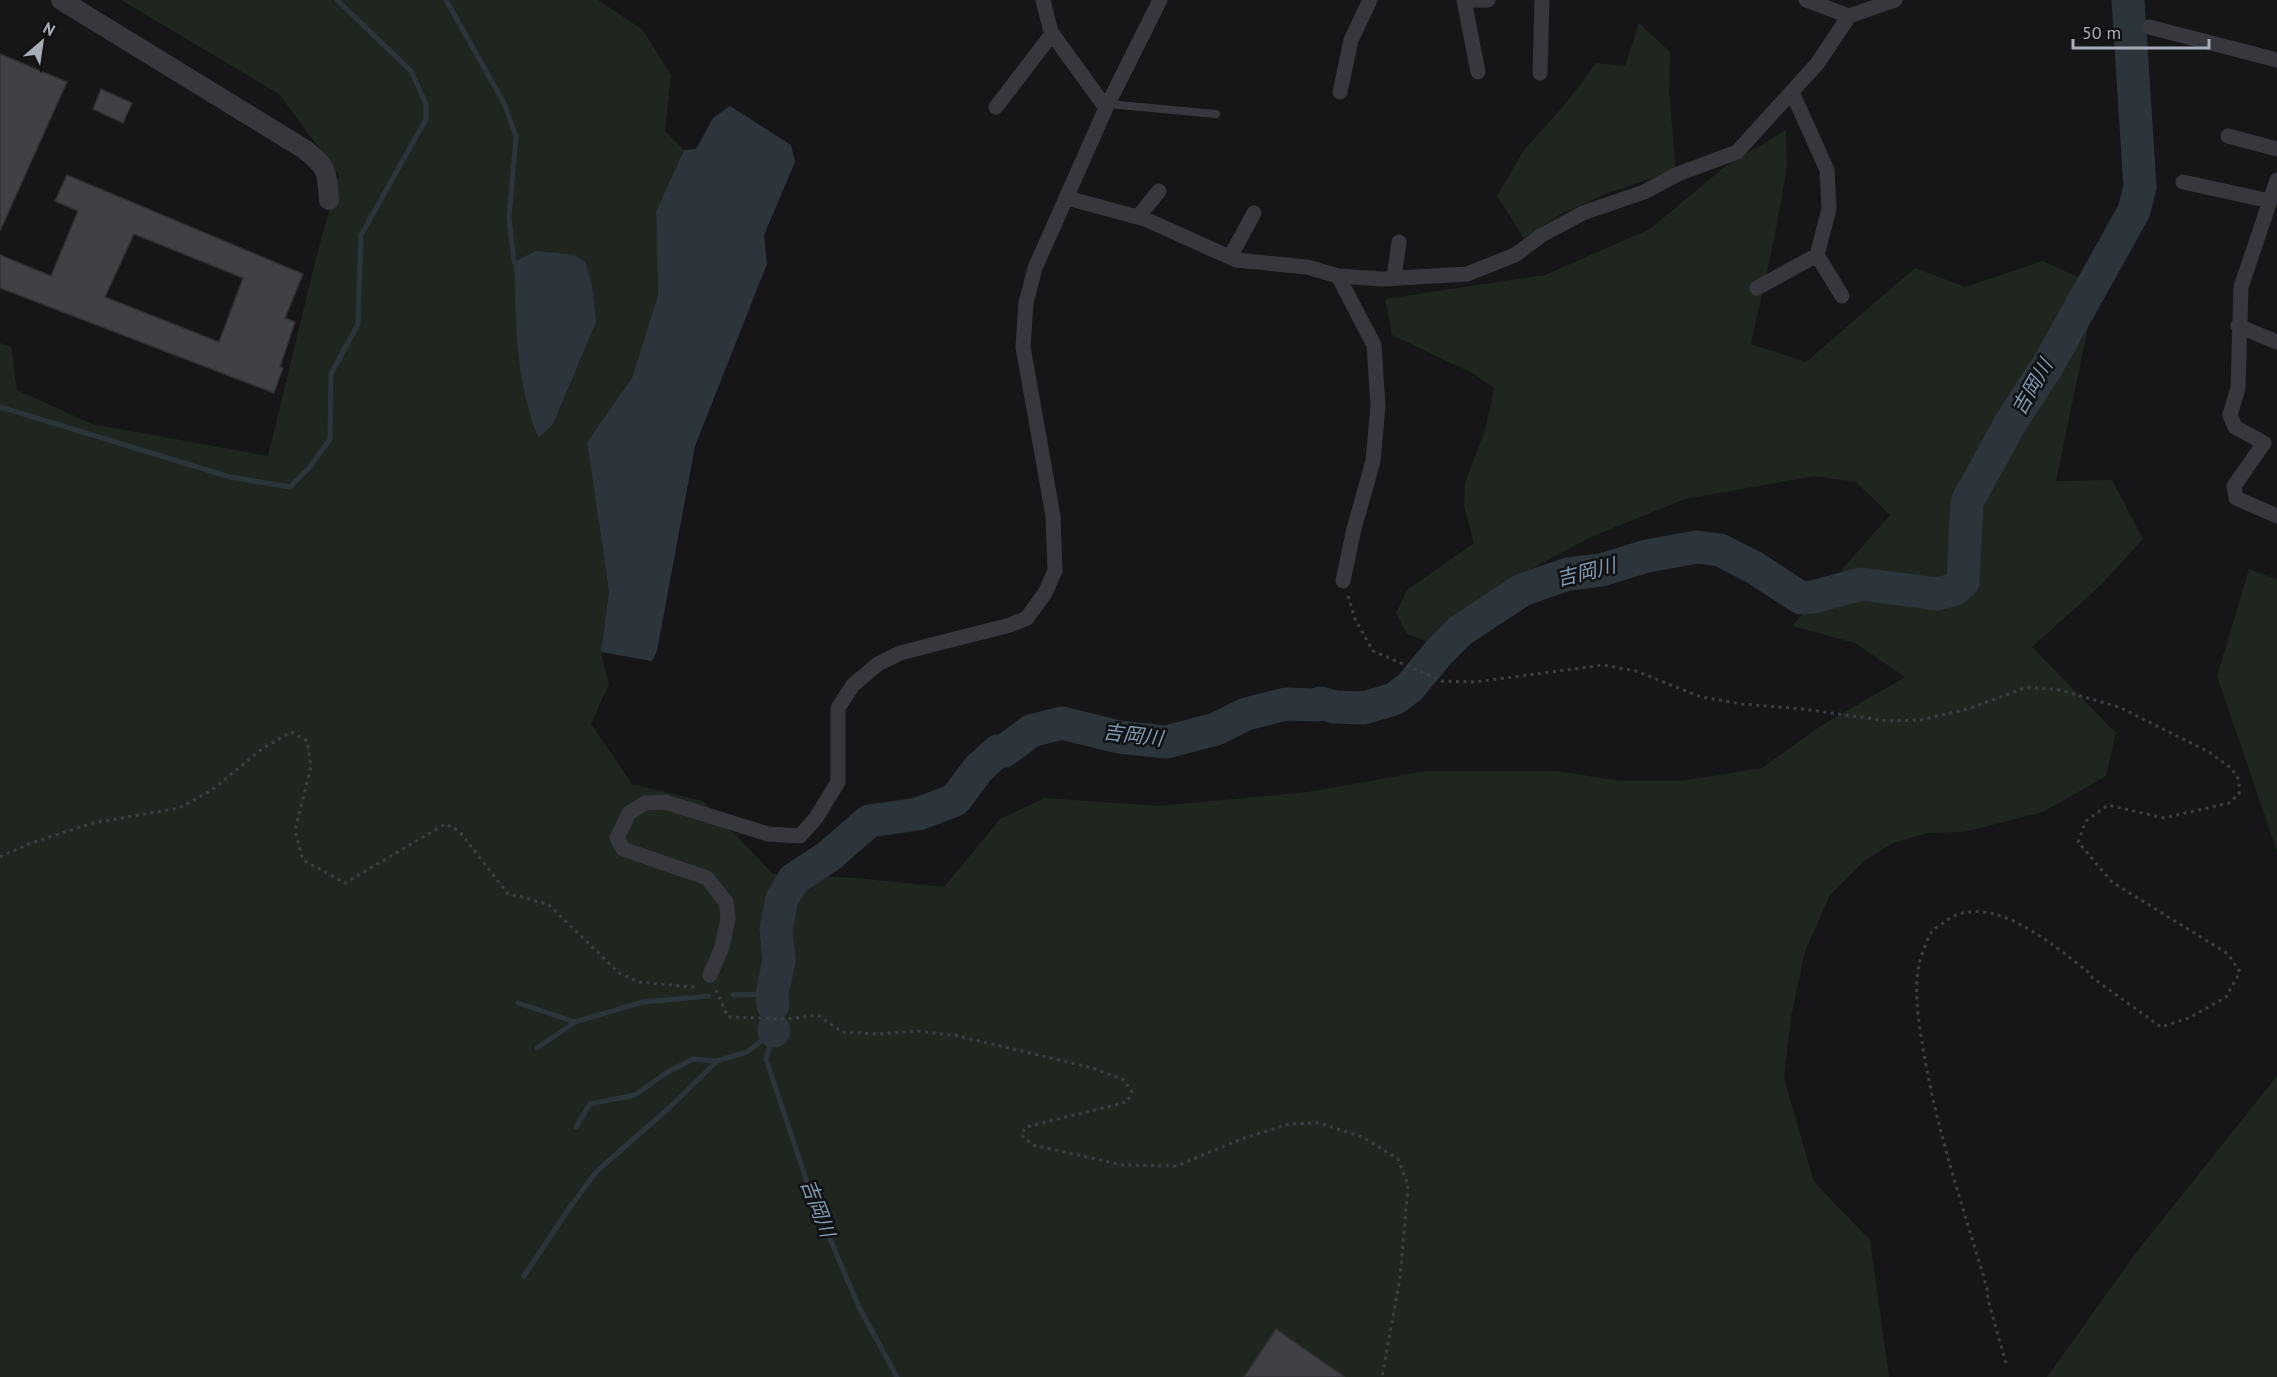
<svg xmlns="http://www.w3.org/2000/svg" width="2277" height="1377" viewBox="0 0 2277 1377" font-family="'PT Sans','Noto Sans JP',sans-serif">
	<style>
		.green { fill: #1e261f }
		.water { fill: #2c353c }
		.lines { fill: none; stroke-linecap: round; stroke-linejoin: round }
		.stream { stroke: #2c353c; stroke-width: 5 }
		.river { stroke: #2c353c; stroke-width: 33 }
		.building { fill: #404145; stroke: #303034; stroke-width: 1.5; fill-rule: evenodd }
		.path { stroke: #3d3f44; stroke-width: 3; stroke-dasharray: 3 4.5; stroke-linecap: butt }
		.service { stroke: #37383d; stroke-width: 8 }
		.minor { stroke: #37383d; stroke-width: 15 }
		.tertiary { stroke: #37383d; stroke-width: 20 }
		.labels { text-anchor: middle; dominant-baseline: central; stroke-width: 5; stroke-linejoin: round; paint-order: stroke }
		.water-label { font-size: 20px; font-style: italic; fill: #7f9bb3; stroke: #111113 }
	</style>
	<rect width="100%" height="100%" fill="#161618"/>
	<path class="green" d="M121,0H598L643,30L671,75L665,131L684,150L656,211L658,295L632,378L587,442L609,591L601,652L609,684L591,724L632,784L703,801L773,874L856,878L944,887L1000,819L1045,798L1159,806L1308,792L1426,771H1556L1621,781H1681L1762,768L1819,727L1905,677L1855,643L1792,626L1890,515L1856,482L1815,476L1685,499L1591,537L1513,579L1472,621L1429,642L1407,634L1396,613L1407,590L1474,543L1464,506L1465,483L1486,427L1494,388L1474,374L1392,335L1385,299L1545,275L1650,229L1723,168L1786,130L1787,166L1774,240L1751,344L1806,362L1915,268L1965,287L2042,261L2080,278L2089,322L2056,481L2112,480L2143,539L2101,585L2032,647L2116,733L2106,776L2043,812L1964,832L1927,833L1893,843L1864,861L1830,895L1805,951L1791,1017L1784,1078L1814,1182L1870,1240L1889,1377H0V343L11,347L17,390L92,424L268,456L316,258L339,175L279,94Z
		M1639,23L1670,52L1669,91L1676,170L1608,193L1561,214L1524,238L1497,196L1524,150L1567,102L1596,63L1625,66Z
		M2249,569L2277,579V851L2217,676Z
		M2277,1076V1377H2047L2135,1254Z"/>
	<path class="water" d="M730,106L791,145L795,162L764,235L767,264L695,446L657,651L652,661L601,652L609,591L587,442L632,378L658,295L656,211L684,150L696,149L713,118Z
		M536,251L574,255L585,262L592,284L596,322L553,424L539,437C533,428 531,417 528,406C515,359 516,310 514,262Z"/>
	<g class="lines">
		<path class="stream" d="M446,0L504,103L516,136L509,218L514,262
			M0,407L230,477L290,487L309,468L330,439L331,374L358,324L361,235L426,119V104L411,71L337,0
			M733,995L772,994
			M518,1003L575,1022
			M774,1031L766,1059L811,1194L859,1307L897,1377
			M537,1048L575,1022L643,1002L709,996
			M576,1127L590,1104L635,1095L666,1073L693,1059L717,1061
			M524,1276L570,1207L597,1171L669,1108L717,1061L747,1052L774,1031"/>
		<path class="river" d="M773,1005L772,994L779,961L776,929L782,899L794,879L829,856L869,821L918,814L955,800L979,768L998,751H1004L1031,731L1062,723L1119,737L1166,742L1216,729L1246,714L1286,704L1317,705L1320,703L1335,707L1364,708L1394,699L1410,687L1439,652L1460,631L1522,590L1568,574L1601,570L1647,556L1697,547L1720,550L1755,568L1801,598L1813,597L1861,584L1937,594L1953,590L1963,582L1967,502L2011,422L2048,365L2134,211L2140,187L2128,0
			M774,1030V1031"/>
	</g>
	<path class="building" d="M0,54L67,82L0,231Z
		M101,89L132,103L123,123L93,109Z
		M67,175L303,274L285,318L295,322L280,367L283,368L274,393L0,288V255L51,276L78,211L55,201ZM134,234L243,278L219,342L105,297Z
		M1276,1329L1345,1377H1244Z"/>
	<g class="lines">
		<path class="path" d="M1348,596L1355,619L1373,651L1442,681L1475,682L1604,665L1636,671L1701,697L1742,704L1803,709L1888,721L1921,720L1971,708L2027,687L2060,690L2119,707L2209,752L2232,769L2239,780V794L2229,803L2164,818L2108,805L2086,821L2078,842L2112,882L2228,954L2240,972L2226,997L2189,1018L2161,1027L2090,976L2087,971C2053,945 1987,887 1943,923C1940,925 1935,928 1932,931C1927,939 1921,956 1919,965C1914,990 1918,1018 1922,1042C1935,1126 1963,1207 1987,1288L1988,1300L2006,1363
			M0,857L31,843L93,823L179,808L212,790L263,748L291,732L307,741L311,767L295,830L303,860L345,883L445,824L459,831L509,895C523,895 534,902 548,904L619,973L639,982L692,987L696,984
			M716,990L728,1017L787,1019L818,1015L842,1032L878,1034L918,1031L958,1036L1093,1068L1124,1080L1132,1092L1127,1102L1026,1127L1021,1135L1033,1145L1122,1165L1177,1166L1241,1139L1289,1124L1319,1123L1363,1137L1398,1159L1408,1185L1400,1278L1382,1377"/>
		<path class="service" d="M1108,104L1216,114"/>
		<path class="minor" d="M1043,0L1051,32L1106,108
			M1464,0L1478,72
			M1471,0H1488
			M1806,0L1849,16L1895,0
			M2149,27L2277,60
			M1540,73L1542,0
			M1340,92L1351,40L1370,0
			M1792,92L1827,170L1829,209L1817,255L1842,296
			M996,107L1052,34
			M2228,136L2277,149
			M2277,180L2241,287L2238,388L2230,415L2235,427L2264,443L2234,486L2236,498L2277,516
			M2183,182L2270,201
			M1067,198L1145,219L1236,260L1307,267L1338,276L1382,279L1467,274L1515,255L1542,235L1583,213L1644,192L1678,174L1737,152L1817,64L1849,16
			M1138,217L1159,191
			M1230,257L1254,213
			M1338,276L1374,345L1378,406L1373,461L1354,529L1343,581
			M1394,278L1399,242
			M1757,288L1817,255
			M2238,326L2277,342
			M710,975L722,947L728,918L726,902L707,878L623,849L617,838L629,813L645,803L665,802L768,834L800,836L816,818L838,782V708L853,685L878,664L900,653L1010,625L1027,618L1045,593L1055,571L1053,516L1023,347L1026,303L1035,268L1106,108L1160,0"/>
		<path class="tertiary" d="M61,0L304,149C327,167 327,170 329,200"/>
	</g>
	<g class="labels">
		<g class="water-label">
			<text transform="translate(2032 387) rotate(-60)">吉岡川</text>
			<text transform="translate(1586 572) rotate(-14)">吉岡川</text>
			<text transform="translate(1133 735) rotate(7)">吉岡川</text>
			<text transform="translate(818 1208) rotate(69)">吉岡川</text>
		</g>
	</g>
	<g transform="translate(42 42) rotate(29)" stroke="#111113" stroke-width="4.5" paint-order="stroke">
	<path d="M0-4.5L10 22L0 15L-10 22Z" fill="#a8adb8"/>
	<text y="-9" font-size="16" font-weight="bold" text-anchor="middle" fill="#a8adb8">N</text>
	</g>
	<path d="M2073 39v9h136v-9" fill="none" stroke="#a8adb8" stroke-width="3"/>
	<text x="2082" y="39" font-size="18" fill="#a8adb8" stroke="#111113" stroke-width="4.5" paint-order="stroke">50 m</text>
</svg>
